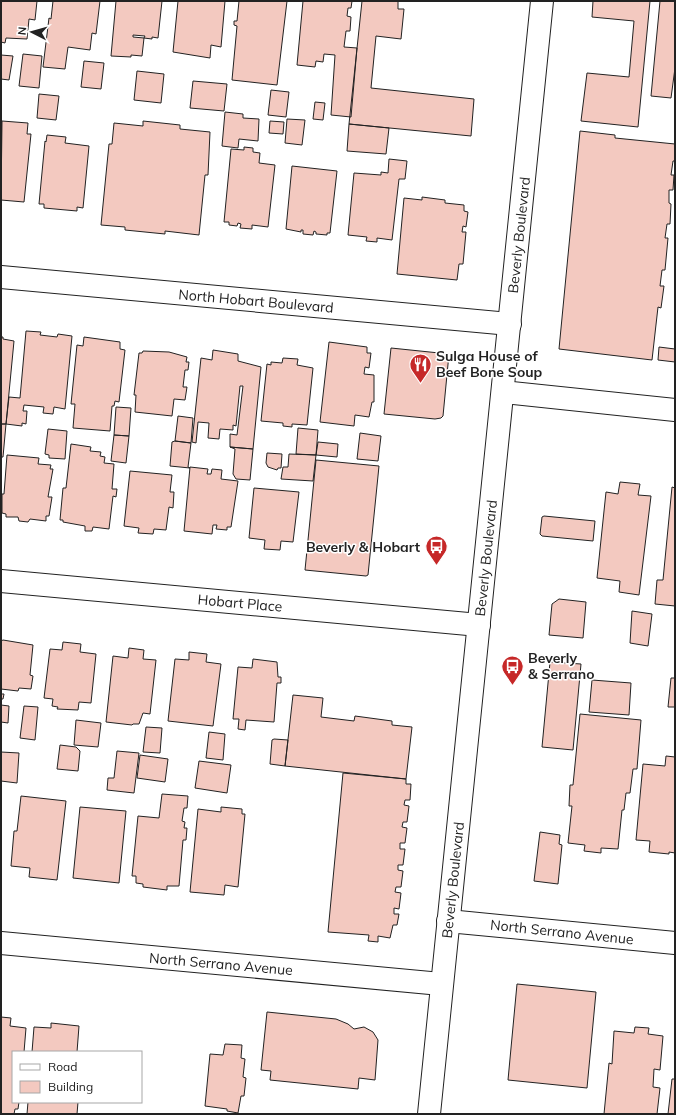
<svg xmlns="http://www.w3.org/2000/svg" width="676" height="1115" viewBox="0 0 676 1115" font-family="Mulish,sans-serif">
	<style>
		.building { fill: #f3c9c0; stroke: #222 }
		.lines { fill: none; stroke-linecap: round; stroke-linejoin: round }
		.minor-casing { stroke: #222; stroke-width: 24 }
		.major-casing { stroke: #222; stroke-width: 24 }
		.minor { stroke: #fff; stroke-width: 22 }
		.major { stroke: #fff; stroke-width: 22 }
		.labels { text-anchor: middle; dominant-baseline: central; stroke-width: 3; stroke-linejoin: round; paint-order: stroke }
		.street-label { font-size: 14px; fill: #222; stroke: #fff }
		.poi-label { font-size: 14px; font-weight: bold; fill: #222; stroke: #fff; text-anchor: start }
	</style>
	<rect width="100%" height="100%" fill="#fff"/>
	<path class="building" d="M1,1H37L35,20L29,19L27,39L6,38L5,43L1,42Z
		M53,1H100L96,34L92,33L90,50L68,47L65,69L43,67L49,18L51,19Z
		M116,1H162L158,38L152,37V39L144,38L145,36L133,35V37L144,38L142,56L131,55V57L111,56Z
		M178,1H225L221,47L211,45L210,58L173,52Z
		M239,1H287L277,85L232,80L237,26L234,25V21H237Z
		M303,1H352L351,8H348L347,16L351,17L350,31H346L344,47L357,48L351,117L331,115L335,55L324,54L323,62L316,61L315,67L297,65Z
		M362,1H398V9H404L401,39L376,36L371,88L474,99L471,136L349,124Z
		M593,1H650L638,127L581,121L587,73L629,77L634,21L592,17Z
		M660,1H675V68L671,98L651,96Z
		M23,54L42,56L39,88L19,86Z
		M1,55L13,56L9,80L1,79Z
		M84,61L104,63L101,89L81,87Z
		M137,71L164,74L161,103L134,100Z
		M193,81L227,84L224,111L190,108Z
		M271,90L289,92L286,117L268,115Z
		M39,94L59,96L56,120L37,118Z
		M315,102L325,103L323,120L313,119Z
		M225,112L243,114V118L259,119L258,141L239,139L238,148L222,146Z
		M287,119L305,120L302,145L285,143Z
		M2,121L28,123L27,134H31L24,202L1,200Z
		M143,121L180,125V129L210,132L208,175H205L199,235L165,231V234L125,230V227L101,225L109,144H112L114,123L143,126Z
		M270,121L284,122L283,134L269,133Z
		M349,124L389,128L386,154L347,151Z
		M580,131L615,135V138L675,144V161H673L671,175H674L673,190H669V203L671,204L670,224H667L665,238H668L665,270H662L660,286H664L661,308L658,307L652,360L559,349Z
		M47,135L66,137L65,143L89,146L83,208L77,207V211L44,208V204H39L45,141L46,142Z
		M244,147L253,148V152L260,153L259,163L275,165L268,227L252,225V229L240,228L241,224L238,223L237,226L229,225V222H224L231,149L244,150Z
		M389,159L407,161L405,179H399L392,240L377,238V242L366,241L367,237L348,235L354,173L381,175V172L388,173Z
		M292,166L337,171L330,233H327V235L316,234V232L314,231L313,235L303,234V230H301V232L286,229Z
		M422,197L445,200V203L464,205V211L468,212L466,227L463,226L462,232H466L463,264H459L457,280L397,274L404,198L422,200Z
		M26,331L41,332L40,335L57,337L58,334L72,336L65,409L54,407L53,414L43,413L44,407L24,405L23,411H27L26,424L22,423V426L6,424L9,397L20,398Z
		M1,337H3V339L14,341L6,424H1Z
		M84,337L120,342V349L125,350L119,402L115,401L114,406H112L110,431L73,428L75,404H71L77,345L83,346Z
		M329,342L367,347V353H371L369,368L365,367L364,374L374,375V402H372L369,417L355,415L354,426L320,422Z
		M659,347L675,349V362L658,360Z
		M391,348L449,354L443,416L441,418L435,419L384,414Z
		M213,350L238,354V361L261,367L253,449L230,447V434L237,435L243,386H240L236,426L233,425V430L220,429L219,439L208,438L209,423L198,422L196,443L192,442L201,358L212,360Z
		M143,351L169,352L187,357L186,362H189L188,370H185L183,387H187L185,400L174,399L172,416L135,412L136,395H134L139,353H142Z
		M283,358L298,359L297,365L313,368L307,425L292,424V427L283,426V423L261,421L267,364L271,365V362L282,363Z
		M116,407L131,408L129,436L114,435Z
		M178,416L193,418L191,443L175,441Z
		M1,424H6L3,457H1Z
		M298,428L318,430L316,455L296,454Z
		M48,429L67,431L65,459L49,458V455L45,454Z
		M360,433L381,436L378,461L357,459Z
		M114,435L129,436L126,463L111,461Z
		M175,441L191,443L188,467L190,468L170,466L172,442Z
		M318,442L338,444L337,457L316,455Z
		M71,444L91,447L90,451L101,452L100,456L105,457L104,463L114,464L112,489H117L116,497L113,496L109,529L93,527L92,531H85V526L63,522V520H60L63,488H66Z
		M230,447L253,449L250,480L236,479L233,474L235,449Z
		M267,453L282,454L281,468H278L277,470L268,467L266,463Z
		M289,454L316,455L313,481L281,479L283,467H288Z
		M7,455L39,458L38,464L51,465L50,469H53L48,497H52L49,516H46V521L30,519L28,522L19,521L18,517H6V514L2,513V494H4Z
		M316,460L379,466L368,575L366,576L305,570Z
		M190,467L208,469L207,474H211L212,469L222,470L221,479L238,481L231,527H227V530L216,529L217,525H213L212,534L184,531Z
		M130,471L172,475L170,492H174L173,508L169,507L166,530L154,529L153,534L138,533L139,528L124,526Z
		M620,482L640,484L638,495L651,496L639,595L619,592L620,581L597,578L606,492L618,494Z
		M672,487L675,488V606L655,604L657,580H663Z
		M254,488L299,492L293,542L281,541L280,550L264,549L265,540L249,538Z
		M544,516L595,521L593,541L542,536L540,534L542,517Z
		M559,599L586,602L583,638L549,635L552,604Z
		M632,611L652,614L648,646L630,643Z
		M3,640L33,645L30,675L33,676L31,689L19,688L18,691L1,689V694H4L3,699H1V641Z
		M63,642L81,644L80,652L96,654L91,703L79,702L78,710L57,709L58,707L52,706L53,699L44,698L50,649L62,650Z
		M129,648L144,650L143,659L156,660L150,714L143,713L139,724H133L132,725L106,722L113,656L128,658Z
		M189,652L207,654L206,662L221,664L213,726L168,721L175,659L189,660Z
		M253,659L277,662L278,677H281V683H277L274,722L246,720L245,730L238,729L239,719H233L238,667L252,668Z
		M550,662L581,664L573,750L542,747Z
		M671,678H675V707H668Z
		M592,680L631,683L629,715L589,712Z
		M293,695L323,698L321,717L354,721L355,716L392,721V725L412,727L406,779L285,766Z
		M1,705L9,706L8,723L1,722Z
		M24,706L38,707L35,740L20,738Z
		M580,714L641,720L637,769H633L630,793H626L624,810H622L618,849L601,848V853L584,851L585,845L568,843L572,806H569L570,785H573Z
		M76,720L101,723L98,747L74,745Z
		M146,727L162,728L160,753L143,752Z
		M209,732L225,734L223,760L206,758Z
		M274,739L288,740L285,766L270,764L272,740Z
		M60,745L76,747L80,751L78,771L57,769Z
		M117,751L139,753L134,793L107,790L108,778H114Z
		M1,752L19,753L17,783L1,781Z
		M140,755L168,759L165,782L137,778Z
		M666,756L675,757V853L669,852V854L649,852L650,841L636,840L643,764L665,766Z
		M199,761L231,765L227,793L195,788Z
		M343,773L406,779V784H411L410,800H405L404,805L409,806L407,822H403L402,827L407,828L405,843H400V849H405L403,865H398V870L403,871L401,887H396L395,892L401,893L399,909L394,908V914H399L397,925H393L390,938L378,936V942L368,941L369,935L328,932Z
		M162,794L188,796L187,808H184L182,821L185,822L184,828H187L186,840H183L179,886H167V890L143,887V884L136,883V876H132L138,816L159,818Z
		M21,796L66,801L57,880L29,877L30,868L11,866L14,831H17Z
		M80,807L126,811L119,883L73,878Z
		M221,807L242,809V814H245L238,887L225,885L224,895L190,892L198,809L221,812Z
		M540,832L560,835L559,844L562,845L558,884L534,881Z
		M517,984L596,992L587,1088L508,1080Z
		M267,1012L336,1019L348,1024L354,1029L364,1027L373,1032L378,1040L375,1080L359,1078L358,1089L270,1080L271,1071L261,1070Z
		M1,1017L11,1018L10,1026L26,1028L24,1052H13V1102H19L18,1109H15L14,1114H1Z
		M51,1023L79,1026L77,1052H32L34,1027L51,1028Z
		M635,1027L649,1028L648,1034L663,1036L660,1070L654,1069L653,1087L660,1088L657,1114H604L609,1063L612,1064L614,1031L634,1033Z
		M225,1044L242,1045L241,1058L245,1059L243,1077L246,1078L244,1096H241L238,1113L227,1111V1109L205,1106L210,1054L223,1055Z
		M672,1079H675V1114H668Z
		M28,1102H78L77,1114H27Z"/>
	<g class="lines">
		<defs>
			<path id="minor" d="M1,277L510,324
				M503,392L675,410
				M1,581L479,625
				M448,921L675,943
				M1,943L441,984"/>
			<path id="major" d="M429,1114L542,1"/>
		</defs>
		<use href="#minor" class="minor-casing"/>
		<use href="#major" class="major-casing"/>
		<use href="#minor" class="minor"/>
		<use href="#major" class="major"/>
	</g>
	<defs>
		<symbol id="restaurant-pin" viewBox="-11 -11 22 30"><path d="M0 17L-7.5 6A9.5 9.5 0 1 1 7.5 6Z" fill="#c62828" stroke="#fff"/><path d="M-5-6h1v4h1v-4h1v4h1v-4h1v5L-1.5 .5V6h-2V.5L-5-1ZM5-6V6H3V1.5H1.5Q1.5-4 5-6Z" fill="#fff"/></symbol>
		<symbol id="bus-pin" viewBox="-11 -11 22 30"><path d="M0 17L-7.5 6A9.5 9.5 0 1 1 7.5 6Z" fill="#c62828" stroke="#fff"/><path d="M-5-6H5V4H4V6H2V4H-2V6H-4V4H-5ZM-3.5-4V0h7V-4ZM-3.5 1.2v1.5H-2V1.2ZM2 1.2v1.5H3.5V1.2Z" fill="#fff"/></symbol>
	</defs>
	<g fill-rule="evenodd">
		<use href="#restaurant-pin" x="408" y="352" width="25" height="34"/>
		<use href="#bus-pin" x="424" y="534" width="25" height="34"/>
		<use href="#bus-pin" x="500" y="654" width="25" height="34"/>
	</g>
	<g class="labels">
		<g class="street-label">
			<text transform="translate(519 235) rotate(-84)">Beverly Boulevard</text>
			<text transform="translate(256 301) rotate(5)">North Hobart Boulevard</text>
			<text transform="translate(486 558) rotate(-84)">Beverly Boulevard</text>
			<text transform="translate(240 603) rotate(5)">Hobart Place</text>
			<text transform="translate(453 880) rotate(-84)">Beverly Boulevard</text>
			<text transform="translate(562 932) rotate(6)">North Serrano Avenue</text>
			<text transform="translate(221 964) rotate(5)">North Serrano Avenue</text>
		</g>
		<g class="poi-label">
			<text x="436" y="356">Sulga House of<tspan x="436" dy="16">Beef Bone Soup</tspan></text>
			<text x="420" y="547" text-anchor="end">Beverly &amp; Hobart</text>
			<text x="528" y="658">Beverly<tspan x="528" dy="16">&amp; Serrano</tspan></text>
		</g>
	</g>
	<rect width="676" height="1115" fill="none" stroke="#222222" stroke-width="4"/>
	<rect x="12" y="1051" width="130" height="52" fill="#ffffff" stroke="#a7a7a7"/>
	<rect x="20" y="1064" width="20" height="6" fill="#ffffff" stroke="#a7a7a7"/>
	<text x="48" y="1071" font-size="12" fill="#222222">Road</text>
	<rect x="20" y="1081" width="20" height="12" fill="#f3c9c0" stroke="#a7a7a7"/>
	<text x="48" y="1091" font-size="12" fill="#222222">Building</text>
	<g transform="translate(32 32) rotate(276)" stroke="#ffffff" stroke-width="3" paint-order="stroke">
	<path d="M0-3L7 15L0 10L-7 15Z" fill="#222222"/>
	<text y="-6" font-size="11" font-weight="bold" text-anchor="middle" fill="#222222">N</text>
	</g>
</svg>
